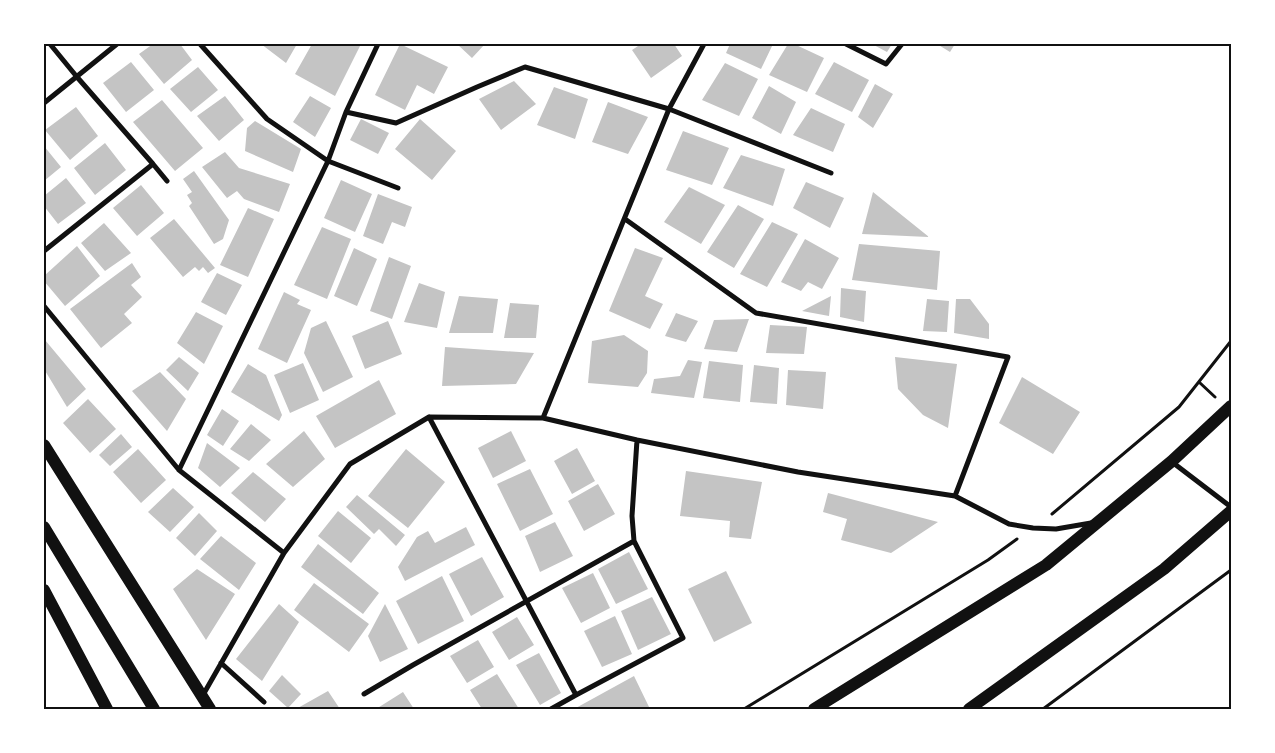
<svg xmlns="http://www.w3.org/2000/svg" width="1275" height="753" viewBox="0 0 1275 753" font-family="Manrope,sans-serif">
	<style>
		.building { fill: #c4c4c4 }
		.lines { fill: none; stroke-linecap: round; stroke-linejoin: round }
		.path { stroke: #111; stroke-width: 3 }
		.minor { stroke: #111; stroke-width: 5 }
		.primary { stroke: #111; stroke-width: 12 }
		.neatline { fill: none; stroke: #111; stroke-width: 2 }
	</style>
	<rect width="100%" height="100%" fill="#fff"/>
	<path class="building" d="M153,44H180L192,60L164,84L139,54Z
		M261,44H297L286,63Z
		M312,44H361L335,96L295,74Z
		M400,44L448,67L434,94L417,85L405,110L375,95Z
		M457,44H485L472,58Z
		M641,44H674L682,56L651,78L632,50Z
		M730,44H773L761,69L726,53Z
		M788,44H794L824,58L807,92L769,75Z
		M872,44H892L887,52Z
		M937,44H955L950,52Z
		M131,62L154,90L126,112L103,83Z
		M834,62L869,80L852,112L815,94Z
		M725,63L758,79L739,116L702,100Z
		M198,67L218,90L191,112L170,89Z
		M514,81L536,104L501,130L479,99Z
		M875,84L893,94L873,128L858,117Z
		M769,86L796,102L781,134L752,118Z
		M554,87L588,99L575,139L537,125Z
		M225,96L244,120L219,141L197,116Z
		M310,96L331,108L315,137L293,122Z
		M162,100L203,148L175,171L133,122Z
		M608,102L648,117L628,154L592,142Z
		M76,107L98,136L70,160L45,130Z
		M811,108L845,124L833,152L793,135Z
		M361,119L389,133L378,154L350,140Z
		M420,119L456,151L432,180L395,149Z
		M255,121L301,149L293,172L245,151L247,128Z
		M683,131L729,148L712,185L666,170Z
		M105,143L126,170L95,195L74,168Z
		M44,146L61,167L44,181Z
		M225,152L239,168L290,184L279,212L244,199L237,191L227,198L202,167Z
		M741,155L785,169L773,206L723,188Z
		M194,171L229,220L223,239L214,244L189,206L192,203L187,195L192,192L183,179Z
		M66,178L86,203L58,224L44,206V196Z
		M341,180L372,194L355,232L324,218Z
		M806,182L844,198L830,228L793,208Z
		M141,185L164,213L137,236L113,208Z
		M689,187L725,205L701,244L664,222Z
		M873,192L929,237L862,234Z
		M378,194L412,207L405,227L392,222L383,244L363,236Z
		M738,205L764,219L734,268L707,252Z
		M248,208L274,219L248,277L220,265Z
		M174,219L215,268L208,273L203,267L199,271L195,267L183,277L150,238Z
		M772,222L798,234L767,287L740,274Z
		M104,223L131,253L105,271L81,243Z
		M322,227L351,239L327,299L294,285Z
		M805,239L839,258L822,289L808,282L801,291L781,282Z
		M859,244L940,251L937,290L852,280Z
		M77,246L100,276L65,306L44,281V276Z
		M354,248L377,259L357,306L334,296Z
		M635,248L663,258L645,296L663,304L650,329L609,311Z
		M389,257L411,266L392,319L370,311Z
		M132,263L141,277L131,285L142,297L124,314L132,323L101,348L70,309Z
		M217,273L242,285L226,315L201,302Z
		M419,283L445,292L437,328L404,322Z
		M841,288L866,291L864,322L840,317Z
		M284,292L300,300L297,304L311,310L287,363L258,349Z
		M459,296L498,299L493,333H449Z
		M831,296L829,316L802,311Z
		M927,299L949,301L947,332L923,331Z
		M956,299H970L989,324V339L954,333Z
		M510,303L539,305L536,338H504Z
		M196,312L223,326L204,364L177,343Z
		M676,313L698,321L686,342L665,336Z
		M749,319L737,352L704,349L714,320Z
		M326,321L353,377L323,392L304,353L311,328Z
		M388,321L402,354L365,369L352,336Z
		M770,325L807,327L804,354L766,353Z
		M624,335L648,351L647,373L638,387L588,383L592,341Z
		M45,340L86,389L67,407L44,369V342Z
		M445,347L534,353L516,384L442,386Z
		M179,357L199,373L188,391L166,370Z
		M895,357L957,364L948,428L923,415L898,389Z
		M688,360L702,362L694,398L651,393L654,379L680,376Z
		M709,361L743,365L740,402L703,398Z
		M303,363L319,400L290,413L274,375Z
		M248,364L266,375L282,415L279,421L231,392Z
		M754,365L779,368L777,404L750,402Z
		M788,370L826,372L823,409L786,405Z
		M160,372L186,399L167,431L132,391Z
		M1022,377L1080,412L1053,454L999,423Z
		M379,380L396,414L335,448L316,416Z
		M88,399L116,429L90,453L63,423Z
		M222,409L239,421L223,446L207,435Z
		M251,424L271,440L249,461L230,449Z
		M304,431L325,459L293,487L266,464Z
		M511,431L526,461L493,478L478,448Z
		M121,434L132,447L110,466L99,455Z
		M207,443L240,468L220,487L198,468Z
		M577,448L595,481L572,494L554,461Z
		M138,449L166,480L141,503L113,472Z
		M406,449L445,482L408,528L368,496Z
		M530,469L553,514L520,531L497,484Z
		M686,471L762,482L751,539L729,537L730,521L680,516Z
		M253,472L286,499L265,522L231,493Z
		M598,484L615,514L584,531L568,501Z
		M173,488L194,507L170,532L148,512Z
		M828,493L938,522L891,553L841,540L847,519L823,512Z
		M357,495L405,535L396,546L379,529L374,534L346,507Z
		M338,511L371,538L351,563L318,536Z
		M199,513L217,531L195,556L176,538Z
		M555,522L573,556L540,572L525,536Z
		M466,527L475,545L405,581L398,567L417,537L428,531L435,543Z
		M221,536L256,563L239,590L200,559Z
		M318,544L379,593L363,614L301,567Z
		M629,552L648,589L616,604L598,569Z
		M482,557L504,597L471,616L449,574Z
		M197,569L235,594L206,640L173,589Z
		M726,571L752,623L714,642L688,589Z
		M593,573L610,608L581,623L562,588Z
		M442,576L464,621L418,644L396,601Z
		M314,583L369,624L349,652L294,610Z
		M652,597L671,634L638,650L621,611Z
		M279,604L299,622L262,681L236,659Z
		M385,604L408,649L380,662L368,636Z
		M615,616L632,654L602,667L584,631Z
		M517,617L534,645L509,660L492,632Z
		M478,640L494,667L467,683L450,656Z
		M539,653L561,693L540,705L516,665Z
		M497,674L519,709H482L470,690Z
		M282,675L301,694L288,708L269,691Z
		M634,676L650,709H574Z
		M328,691L340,709H296Z
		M403,692L414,709H376Z"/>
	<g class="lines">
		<path class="path" d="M1199,382L1215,397
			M1052,514L1179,407L1231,341
			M744,709L988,560L1017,539
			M1043,709L1231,570"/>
		<path class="minor" d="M200,44L267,119L328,161L398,188
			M846,44L886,64L902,44
			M44,103L117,44
			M346,112L396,123L477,87L525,67L669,109L831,173
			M153,164L167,181
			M625,219L756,313L1008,357L955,496
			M44,251L153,164L77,77L50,44
			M44,306L179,470L284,553
			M429,417L576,695L683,638L634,541L632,516L637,440
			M543,418L669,109L704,44
			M1172,462L1231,507
			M179,470L328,161L346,112L378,44
			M221,663L264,702
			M364,694L413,665L634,541
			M203,695L284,553L350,464L429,417L543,418L637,440L798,472L955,496L1009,524L1033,528L1056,529L1091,523
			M551,709L576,695"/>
		<path class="primary" d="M44,445L210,709
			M44,527L154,709
			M44,590L107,709
			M814,709L1046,565L1172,461L1231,406
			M969,709L1164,569L1231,511"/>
	</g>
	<rect width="1275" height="753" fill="none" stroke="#ffffff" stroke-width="90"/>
	<rect x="45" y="45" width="1185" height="663" class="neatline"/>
</svg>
